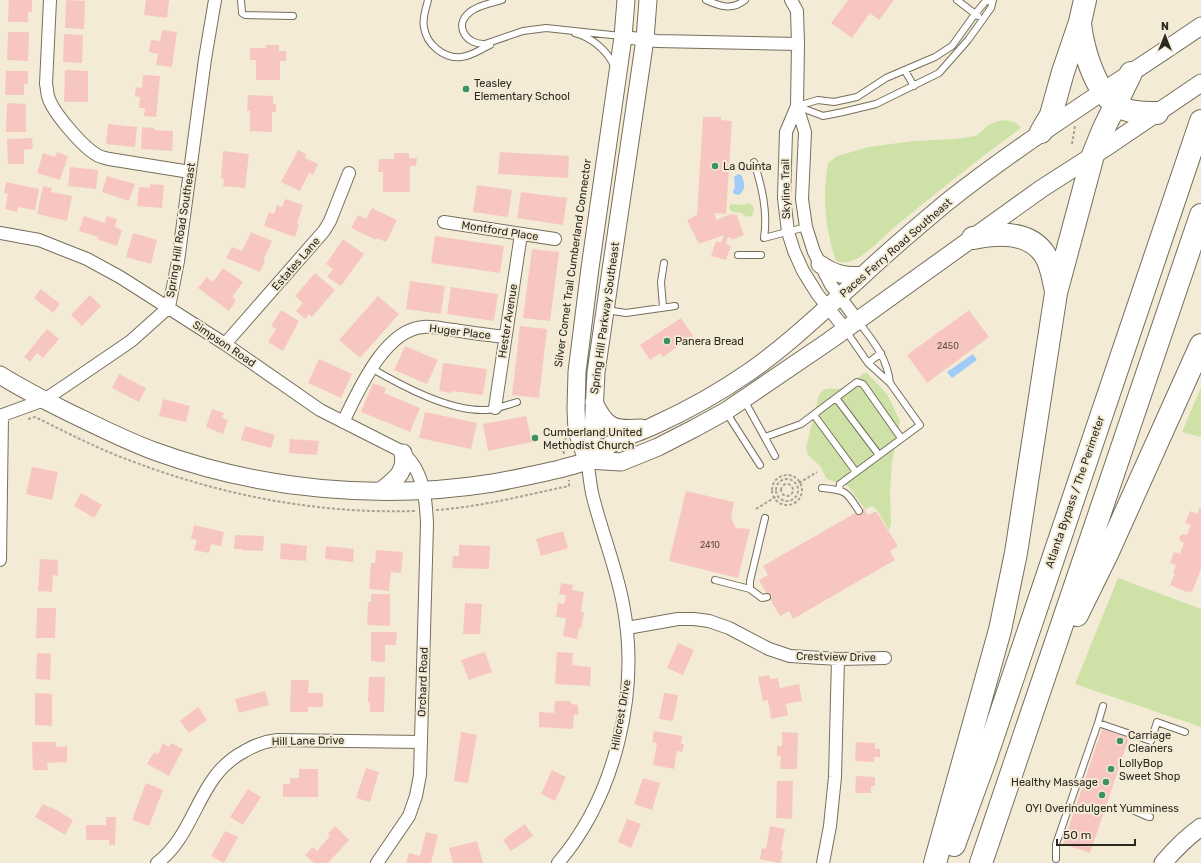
<svg xmlns="http://www.w3.org/2000/svg" width="1201" height="863" viewBox="0 0 1201 863" font-family="Rubik,sans-serif">
	<style>
		.green { fill: #cee2a8 }
		.water { fill: #a0cbf8 }
		.building { fill: #f8c6c0 }
		.lines { fill: none; stroke-linecap: round; stroke-linejoin: round }
		.lane-casing { stroke: #766f5c; stroke-width: 8 }
		.street-casing { stroke: #766f5c; stroke-width: 14 }
		.secondary-casing { stroke: #766f5c; stroke-width: 19 }
		.highway-casing { stroke: #766f5c; stroke-width: 24 }
		.path { stroke: #a8a292; stroke-width: 2; stroke-dasharray: 3 2; stroke-linecap: butt }
		.lane { stroke: #fff; stroke-width: 6 }
		.street { stroke: #fff; stroke-width: 12 }
		.secondary { stroke: #fff; stroke-width: 17 }
		.highway { stroke: #fff; stroke-width: 22 }
		.poi-dot { fill: #3b9165; stroke: #f3ebd6; stroke-width: 1.5 }
		.labels { text-anchor: middle; dominant-baseline: central; stroke-width: 4; stroke-linejoin: round; paint-order: stroke }
		.number-label { font-size: 9px; fill: #5f5049 }
		.poi-label { font-size: 11px; fill: #2c2921; stroke: #f3ebd6; text-anchor: start }
		.street-label { font-size: 11px; fill: #2c2921; stroke: #f3ebd6 }
	</style>
	<rect width="100%" height="100%" fill="#f3ebd6"/>
	<path class="green" d="M1002,120L1015,122L1021,128C979,158 939,191 898,224C884,235 871,252 854,260C848,263 842,263 836,261C825,229 822,196 828,163L837,156L869,147L913,141L955,139L976,136L990,124Z
		M750,203L753,206L754,210L752,216C746,218 746,215 741,213C737,212 735,213 731,211L729,207L731,204L741,205Z
		M864,373H867L887,394L900,421L892,462L890,491L891,524L889,530L877,510L873,506L865,509L848,486L829,480L826,478L820,466L808,455L806,448L819,395C827,384 832,391 842,388C850,385 858,378 864,373Z
		M1201,387V437L1182,432Z
		M1118,578L1201,609V727L1075,684Z"/>
	<path class="water" d="M738,174L741,175C745,182 746,190 739,195L734,194L733,191L735,187L734,177Z
		M973,354L977,360L952,378L947,372Z"/>
	<path class="building" d="M9,0H32V12H28V22H8Z
		M66,0L85,1L84,29L65,28Z
		M146,0H169L167,18L144,15Z
		M848,0H894L879,20L870,13L852,38L831,23Z
		M162,30L177,32L172,67L156,65L158,54L149,52L151,40L160,41Z
		M8,32H29L28,61L7,60Z
		M64,34L83,35L82,63L63,62Z
		M266,45H279V51H286V61H280V80H256V60H250V48H266Z
		M65,70L88,71V102H64Z
		M6,71H28V84H24V95H5Z
		M143,75L160,76L156,117L144,116L145,108H139L140,97L135,96L136,87L142,88Z
		M248,95L273,96V104H276V112H272V132L250,131V111H247Z
		M7,103L26,104V132H6Z
		M703,117H721V120L732,121L726,214L715,213V216L717,220L730,214L737,215L744,235L732,240L731,238L728,237L726,244L731,246L726,260L711,256L716,241L721,243L724,235L699,244L687,220L697,215Z
		M108,124L137,127L135,147L106,144Z
		M142,127L154,128V130L173,131L172,151L141,149Z
		M32,138L33,149L24,150V164H8L7,139Z
		M298,150L306,154L305,158L318,164L313,175L309,173L300,191L281,182Z
		M223,151L249,154L245,188L223,186L224,179L221,178Z
		M57,152L68,156L60,180L37,173L43,153L55,157Z
		M500,152L569,156L568,178L498,174Z
		M394,153H409V158H417L416,166H410V192H383V172H378L379,159H394Z
		M70,167L98,170L96,189L68,186Z
		M107,176L135,184L129,201L102,192Z
		M6,182L39,189L35,210L18,207L17,212L5,209L8,194L4,193Z
		M150,184L164,185L162,208L137,206L139,187L150,188Z
		M477,185L512,190L508,217L473,212Z
		M43,186L52,188L51,192L72,196L67,221L37,214Z
		M521,192L567,198L563,225L517,218Z
		M285,199L303,205L297,223L299,224L295,237L264,226L269,212L274,214L277,205L282,207Z
		M372,208L397,220L386,242L377,238L376,240L351,228L358,215L366,219Z
		M84,216L105,223L107,216L117,219L115,227L122,230L117,246L97,239L98,237L79,231Z
		M251,232L272,241L263,261H265L260,272L226,258L232,247L242,251Z
		M133,233L157,240L151,264L126,257Z
		M435,236L504,246L500,273L431,263Z
		M343,239L364,254L341,286L327,277L333,269L326,264Z
		M532,249L559,252L550,321L523,318Z
		M223,268L243,282L232,297L236,300L229,311L198,288L207,277L213,282Z
		M315,273L335,290L312,317L309,314L305,319L296,311L303,303L295,296Z
		M410,281L445,286L441,314L406,309Z
		M451,287L498,294L494,321L447,314Z
		M41,289L60,304L53,313L34,298Z
		M90,295L101,306L82,326L71,315Z
		M378,296L399,314L360,358L339,340Z
		M281,310L299,321L283,351L268,342L276,329L271,326Z
		M969,310L989,337L927,383L907,355Z
		M681,318L693,336L663,357L660,353L650,360L640,345Z
		M520,326L547,329L539,398L512,395Z
		M47,329L59,339L43,358L37,353L30,362L24,357Z
		M405,346L438,360L427,384L394,370Z
		M319,359L352,374L341,398L308,383Z
		M443,363L487,369L483,395L452,391V393L439,391Z
		M119,374L146,388L139,402L112,388Z
		M373,383L386,388L384,393L420,408L410,432L361,412Z
		M163,399L190,406L186,422L159,416Z
		M212,409L224,413L222,418L228,420L223,434L206,427Z
		M425,412L477,423L471,449L419,438Z
		M526,416L532,442L488,451L483,424Z
		M245,426L275,435L271,448L241,440Z
		M290,439L319,441L317,455L289,453Z
		M32,467L58,472L52,500L26,494Z
		M686,491L734,502L731,518L736,528L750,529L738,578L669,561Z
		M81,493L102,505L94,518L74,506Z
		M1200,507L1201,508V569L1192,592L1189,591V593L1170,585L1175,573H1173L1176,565L1170,563L1174,552L1180,554L1184,543L1180,541L1179,538L1181,535L1183,534L1187,535L1191,525L1185,523L1190,511L1197,514Z
		M864,508L868,515L876,511L898,546L890,551L895,560L793,619L789,611L780,616L759,580L768,575L763,566Z
		M194,525L224,532L221,546L211,544L209,553L194,550L197,540L191,539Z
		M563,531L568,548L541,556L536,539Z
		M235,535L264,536L263,551L242,550V549H234Z
		M281,543L307,546L306,561L280,559Z
		M459,545L490,546L489,569L452,568L453,556H459Z
		M326,546L354,549L353,562L325,559Z
		M376,550L403,552L401,573L391,572L389,591L369,589L371,563H375Z
		M40,559L58,560V576L53,575L52,592L38,591Z
		M561,583L573,585L572,590L584,592L581,612H584L581,629L579,628L577,639L563,636L566,618L556,617L558,603L564,604L566,595L559,594Z
		M371,594H390V626L367,625L368,602H371Z
		M465,603L482,604L480,634H463Z
		M37,608H56L55,638H36Z
		M371,632H397L396,645H385V662L371,661Z
		M678,643L694,650L683,675L667,668Z
		M485,652L492,672L469,680L461,660Z
		M557,652L573,653L572,665L591,667L590,686L555,684Z
		M37,653L51,654L50,680L36,679Z
		M769,675L770,679L778,678L780,688L799,684L802,701L786,704L788,715L771,719L768,700L763,701L758,677Z
		M369,677H385L384,712H370V703L368,702Z
		M291,680H309L308,693H323V707H308V712H290Z
		M265,691L269,705L239,713L235,699Z
		M35,693L52,694V726L35,725Z
		M664,693L678,695L673,721L659,719Z
		M555,701H571V704L578,705V715H574L573,729L539,727V712L554,713Z
		M198,707L207,720L189,733L180,721Z
		M1102,729L1129,738L1090,853L1063,844Z
		M654,731L682,736L681,744H684L682,752L677,751L674,769L653,765L657,743L652,742Z
		M461,732L477,735L468,783L454,781Z
		M782,732L798,733L797,769H780L781,756H777V746H782Z
		M32,742H56V747L67,746V762L47,763L48,770H33Z
		M856,742L875,743V749H880V757H874V762L855,761Z
		M163,743L169,747L171,743L183,749L169,776L147,764L154,752L158,754Z
		M366,768L379,772L370,802L356,798Z
		M299,769H318V797H283V784H290V778H299Z
		M552,770L566,777L555,801L541,794Z
		M856,776L875,777V786H871V793H855Z
		M643,778L660,783L652,810L634,804Z
		M777,781H793L792,819L776,818Z
		M146,783L163,790L149,826L132,820Z
		M248,789L261,797L243,825L230,817Z
		M43,804L50,808L51,807L73,820L65,835L35,817Z
		M106,817H116L115,845H109V840H86V825H106Z
		M627,819L641,824L631,848L618,842Z
		M525,824L533,836L511,851L503,840Z
		M335,826L349,840L328,863H314L305,855L313,847L317,851L330,836L328,834Z
		M770,826L785,829L781,850L783,851L781,863L760,859L762,848L766,849Z
		M225,831L238,837L224,863L211,856Z
		M426,832L438,835L431,863H406L409,853L420,856Z
		M477,841L483,863H453L449,848Z"/>
	<g class="lines">
		<defs>
			<path id="lane" d="M241,0L242,13L245,15L293,16
				M428,0C426,9 422,18 424,27C426,44 444,59 461,57C472,56 481,49 490,45
				M502,0C492,3 478,5 470,12C453,25 466,45 485,44L523,31L546,28L621,36
				M706,0C719,6 732,11 745,0
				M957,0L978,16
				M575,33C591,37 608,51 614,66
				M905,71L914,86
				M797,106L823,116L843,112L876,104L939,73L968,40L991,8L993,0
				M797,106L818,100L834,102L857,97L886,78L935,57L952,46L975,14L985,2L989,0
				M754,162C762,187 768,212 764,238L806,227
				M738,255H761
				M663,307L661,282L664,263
				M606,310L626,313L675,306
				M846,331L868,363L890,383C887,357 873,341 858,321
				M868,363L881,353
				M371,368C402,386 450,412 487,410C497,409 507,405 517,402
				M836,398L879,455
				M744,400L775,456
				M726,412L760,465
				M814,415L856,472
				M765,437L801,424L857,382L863,384L901,438
				M822,488C846,490 846,491 859,511
				M839,490L840,484L920,425L890,383
				M765,518L750,581V589L762,598L767,597
				M715,580L750,589
				M1098,723L1103,706
				M1128,808L1146,816L1150,817
				M1056,859V844L1098,723L1151,741L1157,722L1185,732"/>
			<path id="street" d="M50,0L46,84C47,88 47,92 48,96C52,112 83,147 97,155C100,157 105,158 109,159L190,172
				M791,0L797,11L798,44L797,106L805,132L802,199L806,227L814,252L831,285L857,320
				M623,37L657,41L798,44
				M797,106L786,132L784,198L788,232L794,251L803,271L818,295L845,329
				M444,222L555,239
				M0,233L39,240L87,259L120,277L225,344L320,410L399,450C423,467 426,497 427,524L420,775L416,796L409,816L377,863
				M225,344L324,231L330,221L349,173
				M495,408L521,234
				M0,416L44,400L68,384L131,341L169,307L178,261L205,59L215,0
				M343,422C358,392 384,330 423,327C433,326 444,329 454,330C471,333 488,335 505,337
				M0,560L2,416
				M627,628L678,619H694L709,621L729,628L769,649L790,656L838,659L885,658
				M157,863C198,832 196,776 245,751C255,745 266,741 277,740L421,742
				M558,863C616,795 640,691 623,604C616,566 601,531 592,493C590,483 589,471 587,460
				M823,863L830,826L835,777L838,659"/>
			<path id="secondary" d="M820,264C834,274 846,277 863,275
				M0,375C21,388 44,400 66,411C95,425 124,440 154,451C261,490 380,501 493,483C515,479 537,474 560,469C568,466 578,465 586,461C596,456 605,447 615,442C627,435 641,432 653,426C686,411 719,393 749,372C788,345 823,311 859,279C887,252 917,227 947,202C1028,138 1116,84 1201,26
				M594,402C606,428 614,430 641,428
				M587,460L621,462L658,447L695,428L726,411L829,341L1041,189L1111,144L1201,83
				M587,460L577,431L576,409L577,372L590,268L623,37L626,0
				M587,460L593,433L596,372L645,39L648,0
				M381,491C394,480 407,473 403,453
				M1163,863C1175,849 1187,837 1201,827"/>
			<path id="highway" d="M1080,24C1083,48 1094,89 1115,104C1127,113 1143,113 1157,113
				M1041,132L1051,115L1063,72L1080,22L1085,0
				M973,238C997,233 1030,231 1045,255C1052,266 1053,279 1056,291
				M1077,615L1107,554L1201,345
				M954,845L985,760L1201,121
				M935,863L1000,630L1016,553L1056,293L1093,155L1104,128L1131,73
				M981,863L1201,215"/>
		</defs>
		<use href="#lane" class="lane-casing"/>
		<use href="#street" class="street-casing"/>
		<use href="#secondary" class="secondary-casing"/>
		<use href="#highway" class="highway-casing"/>
		<path class="path" d="M1072,144L1075,126
			M28,419L35,417C68,433 100,450 134,462C224,496 319,514 415,511
			M564,454L562,445L566,438
			M772 490a15 15 0 1 1 30 0a15 15 0 1 1-30 0Z
			M776 490a11 11 0 1 1 22 0a11 11 0 1 1-22 0Z
			M799,483L817,472
			M781 490a6 6 0 1 1 12 0a6 6 0 1 1-12 0Z
			M756,509L777,496
			M436,510C481,507 525,495 569,486V480"/>
		<use href="#lane" class="lane"/>
		<use href="#street" class="street"/>
		<use href="#secondary" class="secondary"/>
		<use href="#highway" class="highway"/>
	</g>
	<g class="poi-dot">
		<circle cx="466" cy="89" r="4"/>
		<circle cx="715" cy="166" r="4"/>
		<circle cx="667" cy="341" r="4"/>
		<circle cx="535" cy="438" r="4"/>
		<circle cx="1120" cy="741" r="4"/>
		<circle cx="1111" cy="769" r="4"/>
		<circle cx="1106" cy="782" r="4"/>
		<circle cx="1102" cy="795" r="4"/>
	</g>
	<g class="labels">
		<g class="number-label">
			<text x="948" y="346">2450</text>
			<text x="710" y="545">2410</text>
		</g>
		<g class="poi-label">
			<text x="474" y="83">Teasley<tspan x="474" dy="13">Elementary School</tspan></text>
			<text x="723" y="166">La Quinta</text>
			<text x="675" y="341">Panera Bread</text>
			<text x="543" y="432">Cumberland United<tspan x="543" dy="13">Methodist Church</tspan></text>
			<text x="1128" y="735">Carriage<tspan x="1128" dy="13">Cleaners</tspan></text>
			<text x="1119" y="763">LollyBop<tspan x="1119" dy="13">Sweet Shop</tspan></text>
			<text x="1098" y="782" text-anchor="end">Healthy Massage</text>
			<text x="1102" y="808" text-anchor="middle">OY! Overindulgent Yumminess</text>
		</g>
		<g class="street-label">
			<text transform="translate(786 189) rotate(-91)">Skyline Trail</text>
			<text transform="translate(181 230) rotate(-81)">Spring Hill Road Southeast</text>
			<text transform="translate(500 231) rotate(9)">Montford Place</text>
			<text transform="translate(896 248) rotate(-41)">Paces Ferry Road Southeast</text>
			<text transform="translate(573 263) rotate(-82)">Silver Comet Trail Cumberland Connector</text>
			<text transform="translate(296 264) rotate(-49)">Estates Lane</text>
			<text transform="translate(605 318) rotate(-82)">Spring Hill Parkway Southeast</text>
			<text transform="translate(508 321) rotate(-81)">Hester Avenue</text>
			<text transform="translate(460 332) rotate(7)">Huger Place</text>
			<text transform="translate(224 344) rotate(34)">Simpson Road</text>
			<text transform="translate(1075 492) rotate(-71)">Atlanta Bypass / The Perimeter</text>
			<text transform="translate(836 657) rotate(1)">Crestview Drive</text>
			<text transform="translate(423 682) rotate(-88)">Orchard Road</text>
			<text transform="translate(621 715) rotate(-80)">Hillcrest Drive</text>
			<text transform="translate(308 741) rotate(-1)">Hill Lane Drive</text>
		</g>
	</g>
	<g transform="translate(1165 36)" stroke="#f3ebd6" stroke-width="3" paint-order="stroke">
	<path d="M0-3L7 15L0 10L-7 15Z" fill="#2c2921"/>
	<text y="-6" font-size="11" font-weight="bold" text-anchor="middle" fill="#2c2921">N</text>
	</g>
	<path d="M1057 839v6h78v-6" fill="none" stroke="#2c2921" stroke-width="2"/>
	<text x="1063" y="839" font-size="12" fill="#2c2921" stroke="#f3ebd6" stroke-width="3" paint-order="stroke">50 m</text>
</svg>
